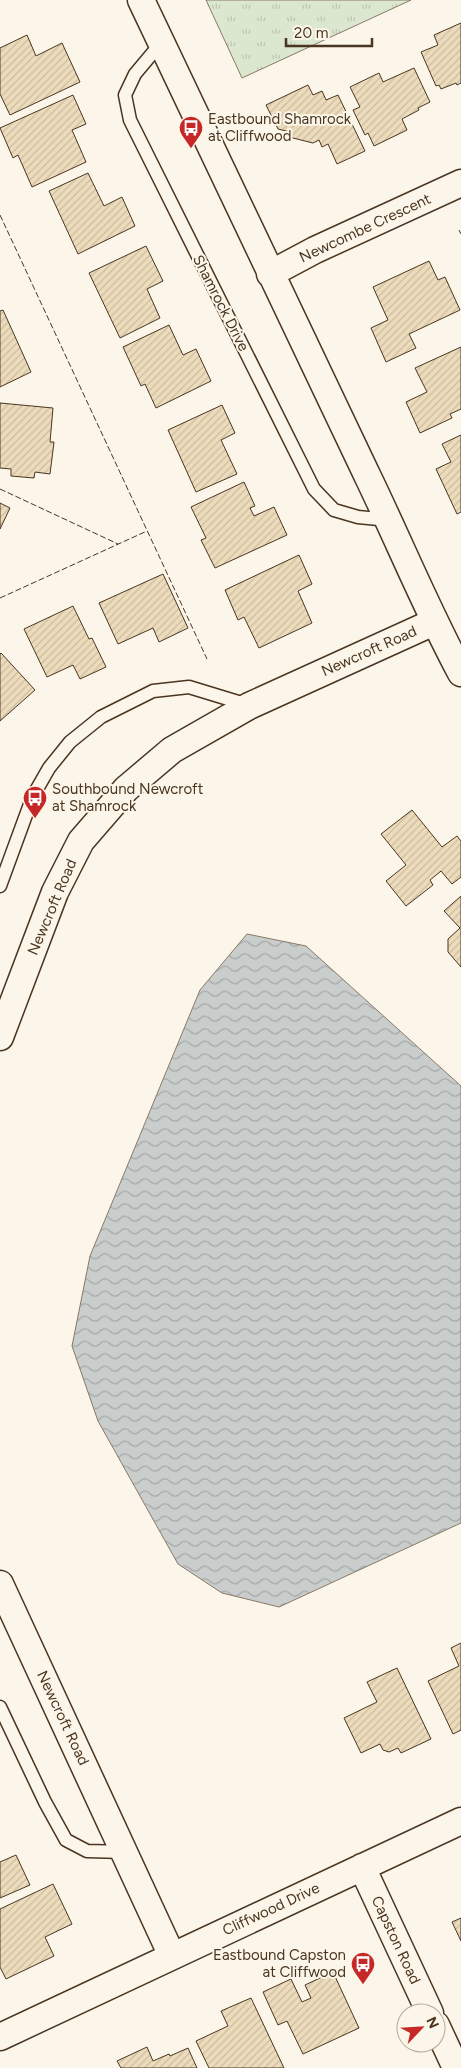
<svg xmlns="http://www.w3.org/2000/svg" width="461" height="2068" viewBox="0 0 461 2068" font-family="Figtree,sans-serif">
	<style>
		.park { fill: url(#park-tufts); stroke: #887966 }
		.water { fill: url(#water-waves); stroke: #887966 }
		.building { fill: url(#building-hatch); stroke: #4a3520 }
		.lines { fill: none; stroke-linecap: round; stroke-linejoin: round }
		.service-casing { stroke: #4a3520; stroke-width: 15 }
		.minor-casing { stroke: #4a3520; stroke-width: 29 }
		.service { stroke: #fbf6e9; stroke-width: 12 }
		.minor { stroke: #fbf6e9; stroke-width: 26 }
		.fence { stroke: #4a3520; stroke-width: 1; stroke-dasharray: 6 2.5; stroke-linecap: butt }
		.labels { text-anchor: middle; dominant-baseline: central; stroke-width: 4; stroke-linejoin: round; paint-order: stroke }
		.poi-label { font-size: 15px; fill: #4a3520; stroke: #fbf6e9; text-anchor: start }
		.street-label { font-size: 15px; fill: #4a3520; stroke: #fbf6e9 }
	</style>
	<defs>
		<pattern id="park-tufts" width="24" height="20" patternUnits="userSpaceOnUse" patternTransform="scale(1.25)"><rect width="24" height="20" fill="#dce7d0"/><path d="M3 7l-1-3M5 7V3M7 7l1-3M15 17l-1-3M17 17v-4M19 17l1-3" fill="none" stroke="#bec7b2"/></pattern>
		<pattern id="water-waves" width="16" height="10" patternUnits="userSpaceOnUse" patternTransform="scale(1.25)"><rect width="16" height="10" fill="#c9cecd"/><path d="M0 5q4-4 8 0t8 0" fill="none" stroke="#a5a8a6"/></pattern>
		<pattern id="building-hatch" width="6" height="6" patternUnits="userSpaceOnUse" patternTransform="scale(1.25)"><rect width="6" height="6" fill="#ecdcbc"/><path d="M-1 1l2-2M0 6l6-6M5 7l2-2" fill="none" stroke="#ccbda1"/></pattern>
	</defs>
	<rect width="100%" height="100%" fill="#fbf6e9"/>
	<path class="park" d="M206,0H411L242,78Z"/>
	<path class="water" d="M247,934L306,946L461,1086V1523L279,1607L222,1593L178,1564L98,1421L72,1346L90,1256L200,990Z"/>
	<path class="building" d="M461,23V83L457,85L456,83L441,89L439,85L436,86L421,52L438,45L434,35Z
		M27,35L36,56L62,43L80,82L10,115L0,94V48Z
		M414,68L430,102L418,108L419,110L402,119L407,130L374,146L368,133L365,135L353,110L360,107L350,87L379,73L383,82Z
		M308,85L313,95L322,91L326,100L338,95L365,151L337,164L328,144L322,147L319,140L313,143L289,137L290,132L278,129L266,105Z
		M73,95L86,124L72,130L86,162L32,187L18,155L13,158L0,128Z
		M88,173L104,206L122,197L135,226L78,254L49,191Z
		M146,246L163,281L147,289L160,318L120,338L89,273Z
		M429,261L438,280L445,277L460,310L409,334L416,348L386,362L371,328L388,320L373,287Z
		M3,310L31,372L0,387V311Z
		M169,325L183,355L196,349L211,381L156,408L145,384L141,386L123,347Z
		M461,347V409L450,414L452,418L420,433L406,402L427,392L415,368Z
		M0,403L53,408L50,442H54L50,474L35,472L34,478L11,476V469L0,468Z
		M222,405L235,433L221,440L237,474L196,492L168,430Z
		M461,435V512L457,514L436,469L451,462L442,444Z
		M244,482L255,506L250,508L254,516L274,507L287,535L215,568L201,540L206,538L191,507Z
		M0,503L10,508L0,529Z
		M299,555L312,584L298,591L312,623L259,648L244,617L238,620L225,590Z
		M163,574L188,628L159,642L153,628L118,644L99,603Z
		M73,606L89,639L92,638L106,667L80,679L73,665L47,677L24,629Z
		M1,653L35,690L0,721V654Z
		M412,810L442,847L457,836L461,841V877L452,884L441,871L430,880L433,885L406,906L386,881L406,865L381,834Z
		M461,896V967L448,952V939L460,928L444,911Z
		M461,1643V1730L453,1734L428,1681L459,1666L451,1648Z
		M397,1668L431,1739L401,1753L398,1748L389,1752L383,1750L380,1744L361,1753L344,1718L377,1702L367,1682Z
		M16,1855L30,1885L0,1898V1862Z
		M53,1884L72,1924L45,1937L54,1956L6,1979L0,1967V1909Z
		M461,1918V1941L452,1922Z
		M333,1972L359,2028L303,2054L287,2021L278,2025L263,1992L291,1979L302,2002L311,1998L305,1985Z
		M251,1998L284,2068H209L196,2041L228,2026L221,2011Z
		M147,2047L153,2061L169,2054L170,2056L188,2048L197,2068H121L117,2061Z"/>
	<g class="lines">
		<defs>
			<path id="service" d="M161,43L135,74L125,95L130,120L314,489L334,510L358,517L389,520
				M0,886L33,796L49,768L70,742L101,717L153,691L189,687L248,705
				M0,1707L45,1802L66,1840L87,1851L125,1852"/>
			<path id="minor" d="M141,0C215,159 291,317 367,475C399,541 426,608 461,673
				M270,274L315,250L461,183
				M0,1037L55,892L81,841L126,789L172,750L249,706L434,622
				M0,1584L172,1956
				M362,1867L430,2013
				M436,2025L456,2068
				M0,2037L461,1821"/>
		</defs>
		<use href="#service" class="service-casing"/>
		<use href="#minor" class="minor-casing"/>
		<use href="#service" class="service"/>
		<use href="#minor" class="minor"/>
		<path class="fence" d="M0,215L207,659
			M459,230L461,234
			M0,489L118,544
			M0,598L147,531"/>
	</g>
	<defs>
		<symbol id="bus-pin" viewBox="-11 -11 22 30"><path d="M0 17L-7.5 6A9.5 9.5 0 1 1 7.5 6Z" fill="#c62828" stroke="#fbf6e9"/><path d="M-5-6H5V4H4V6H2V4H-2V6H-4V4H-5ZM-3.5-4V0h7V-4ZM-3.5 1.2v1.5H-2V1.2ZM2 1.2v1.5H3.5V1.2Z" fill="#fff"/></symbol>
	</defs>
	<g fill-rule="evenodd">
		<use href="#bus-pin" x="177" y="114" width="28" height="38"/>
		<use href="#bus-pin" x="21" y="784" width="28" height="38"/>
		<use href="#bus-pin" x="349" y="1950" width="28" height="38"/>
	</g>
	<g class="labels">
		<g class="poi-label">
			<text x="208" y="119">Eastbound Shamrock<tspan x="208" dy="17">at Cliffwood</tspan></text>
			<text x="52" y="789">Southbound Newcroft<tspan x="52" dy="17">at Shamrock</tspan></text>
			<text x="346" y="1955" text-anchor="end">Eastbound Capston<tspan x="346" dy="17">at Cliffwood</tspan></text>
		</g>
		<g class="street-label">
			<text transform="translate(365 228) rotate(-25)">Newcombe Crescent</text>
			<text transform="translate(221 303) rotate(63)">Shamrock Drive</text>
			<text transform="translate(369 651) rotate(-24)">Newcroft Road</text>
			<text transform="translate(52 907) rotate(-67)">Newcroft Road</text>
			<text transform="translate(63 1718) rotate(65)">Newcroft Road</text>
			<text transform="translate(271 1909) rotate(-25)">Cliffwood Drive</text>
			<text transform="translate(396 1940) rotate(65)">Capston Road</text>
		</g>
	</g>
	<g transform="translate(421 2028) rotate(65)"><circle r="24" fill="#fbf6e9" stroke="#b4a999"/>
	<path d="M0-4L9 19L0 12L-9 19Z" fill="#c62828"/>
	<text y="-8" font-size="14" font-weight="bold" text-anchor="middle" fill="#4a3520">N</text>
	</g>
	<path d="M286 38v8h86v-8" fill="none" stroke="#4a3520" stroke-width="2.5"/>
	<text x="294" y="38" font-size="15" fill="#4a3520" stroke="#fbf6e9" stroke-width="4" paint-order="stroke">20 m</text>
</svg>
